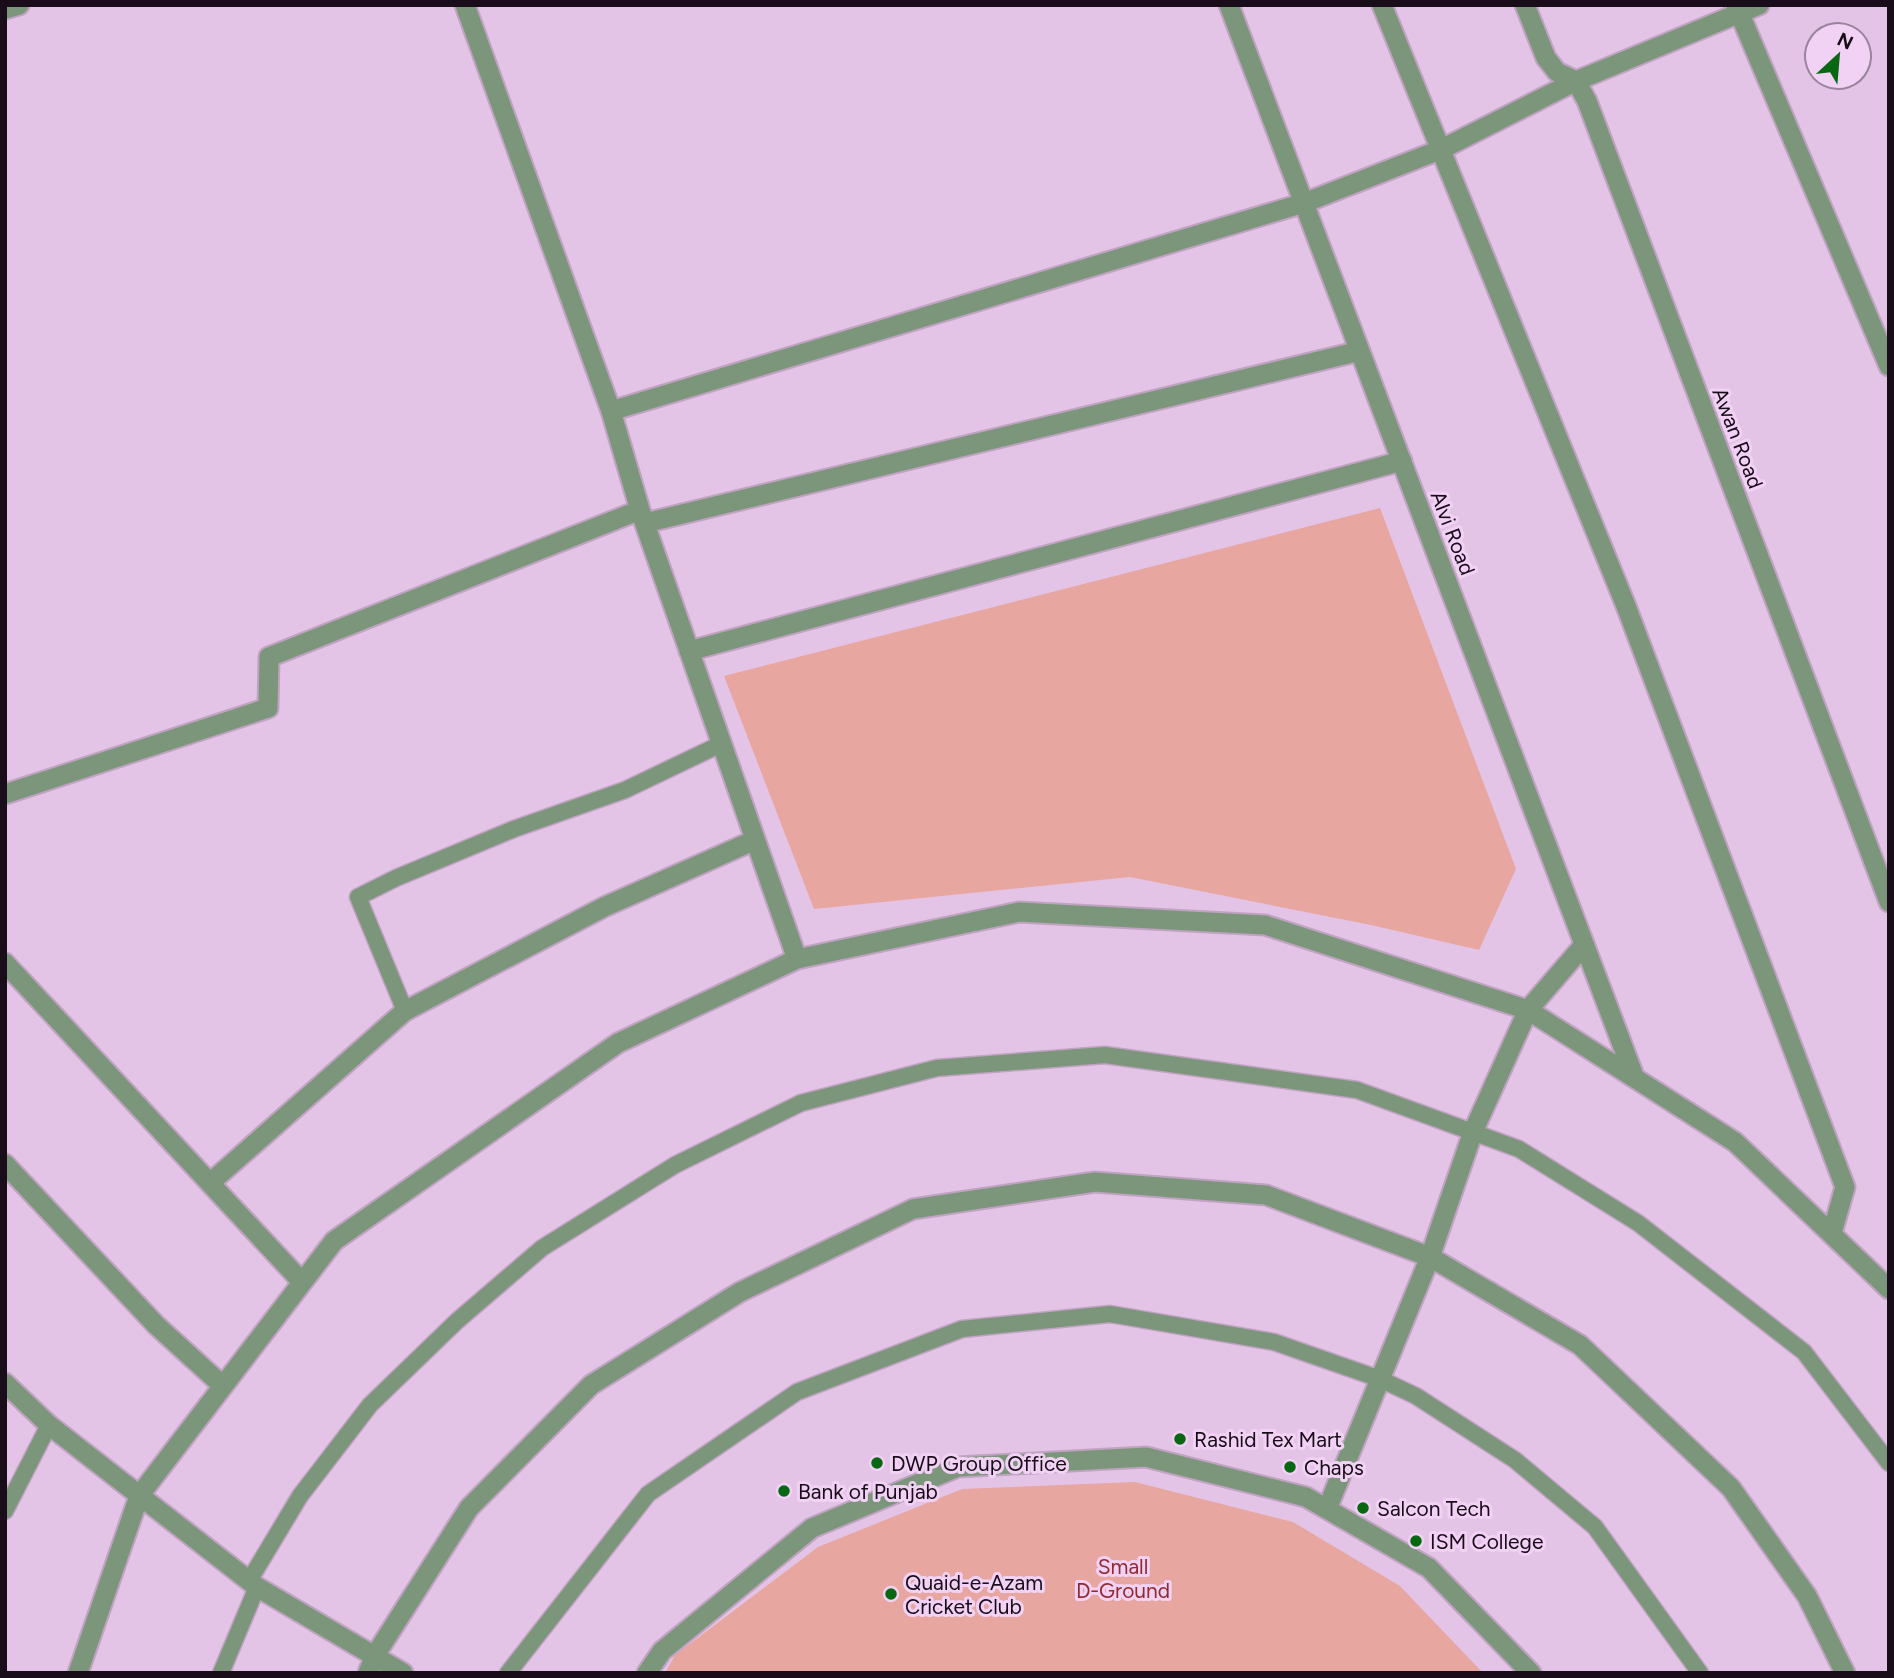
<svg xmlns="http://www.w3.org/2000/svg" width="1894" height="1678" viewBox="0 0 1894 1678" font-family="Figtree,sans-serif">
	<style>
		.green { fill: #e8a6a1 }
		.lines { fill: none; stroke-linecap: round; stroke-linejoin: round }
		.service-casing { stroke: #bfa3c1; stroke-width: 19 }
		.minor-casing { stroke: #bfa3c1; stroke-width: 23 }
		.service { stroke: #7b967a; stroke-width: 16 }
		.minor { stroke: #7b967a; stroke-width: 19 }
		.poi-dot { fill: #086812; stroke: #f1d1f4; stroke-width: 2.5 }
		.labels { text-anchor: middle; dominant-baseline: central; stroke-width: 6; stroke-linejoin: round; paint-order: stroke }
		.street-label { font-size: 21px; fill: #180d19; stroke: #f1d1f4 }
		.poi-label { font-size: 21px; fill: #180d19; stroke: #f1d1f4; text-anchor: start }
		.park-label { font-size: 21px; fill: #93292c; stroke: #f1d1f4 }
	</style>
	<rect width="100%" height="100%" fill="#e4c4e6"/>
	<path class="green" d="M1380,508L1516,869L1479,950L1371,925L1130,877L814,909L724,676Z
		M1135,1482L1293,1522L1400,1586L1483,1673H665L675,1655L818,1547L962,1489Z"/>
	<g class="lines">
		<defs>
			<path id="service" d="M405,1011L358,897L396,878L514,829L625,790L721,744
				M5,1511L49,1425
				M249,1581L300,1496L370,1405L457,1321L542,1248L675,1165L801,1103L937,1068L1105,1055L1357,1090L1519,1149L1638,1223L1804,1352L1889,1463
				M221,1673L257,1587
				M508,1673L648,1494L797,1392L962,1329L1110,1314L1274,1342L1380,1379L1416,1396L1515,1460L1595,1527L1700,1673"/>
			<path id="minor" d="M465,5L611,411L640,510L797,959
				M1229,5L1634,1076
				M1382,5L1626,606L1845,1187L1832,1233
				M1525,5L1546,58L1557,72L1576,81L1587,101L1889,902
				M1736,5L1889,366
				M5,9L19,5
				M611,411L1304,203L1442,149L1576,81L1759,5
				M645,523L1360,351
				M689,651L1402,461
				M5,794L268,708L269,657L640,510
				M5,963L302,1282
				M5,1164L156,1325L223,1386
				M210,1183L405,1011L604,907L755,840
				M5,1383L49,1425L257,1587L403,1673
				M1327,1509L1430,1257L1473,1132L1528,1010L1584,945
				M78,1673L139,1496L334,1241L618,1043L797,959L1019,912L1265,925L1528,1010L1735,1142L1889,1289
				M368,1673L374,1657L469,1508L591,1385L740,1292L913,1209L1095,1182L1266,1195L1430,1257L1580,1345L1731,1488L1807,1596L1845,1673
				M647,1673L662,1651L812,1528L958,1467L1146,1457L1306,1497L1429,1568L1531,1673"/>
		</defs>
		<use href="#service" class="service-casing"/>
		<use href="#minor" class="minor-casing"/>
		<use href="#service" class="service"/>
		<use href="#minor" class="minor"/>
	</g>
	<g class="poi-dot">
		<circle cx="1180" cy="1439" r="7"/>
		<circle cx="877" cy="1463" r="7"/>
		<circle cx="1290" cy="1467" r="7"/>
		<circle cx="784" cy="1491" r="7"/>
		<circle cx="1363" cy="1508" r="7"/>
		<circle cx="1416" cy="1541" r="7"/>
		<circle cx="891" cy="1594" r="7"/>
	</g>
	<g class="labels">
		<g class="street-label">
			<text transform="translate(1738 438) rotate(69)">Awan Road</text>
			<text transform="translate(1453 533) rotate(69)">Alvi Road</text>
		</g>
		<g class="poi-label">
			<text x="1194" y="1439">Rashid Tex Mart</text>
			<text x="891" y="1463">DWP Group Office</text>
			<text x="1304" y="1467">Chaps</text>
			<text x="798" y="1491">Bank of Punjab</text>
			<text x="1377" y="1508">Salcon Tech</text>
			<text x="1430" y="1541">ISM College</text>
			<text x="905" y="1582">Quaid-e-Azam<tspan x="905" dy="24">Cricket Club</tspan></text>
		</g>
		<g class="park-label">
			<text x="1123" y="1566">Small<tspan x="1123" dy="24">D-Ground</tspan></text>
		</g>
	</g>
	<rect width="1894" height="1678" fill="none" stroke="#180d19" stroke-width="14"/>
	<g transform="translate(1838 56) rotate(26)"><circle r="33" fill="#f1d1f4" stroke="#9a839c" stroke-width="2"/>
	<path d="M0-5L12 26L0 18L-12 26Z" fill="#086812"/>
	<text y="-10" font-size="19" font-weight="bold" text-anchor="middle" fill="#180d19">N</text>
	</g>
</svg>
